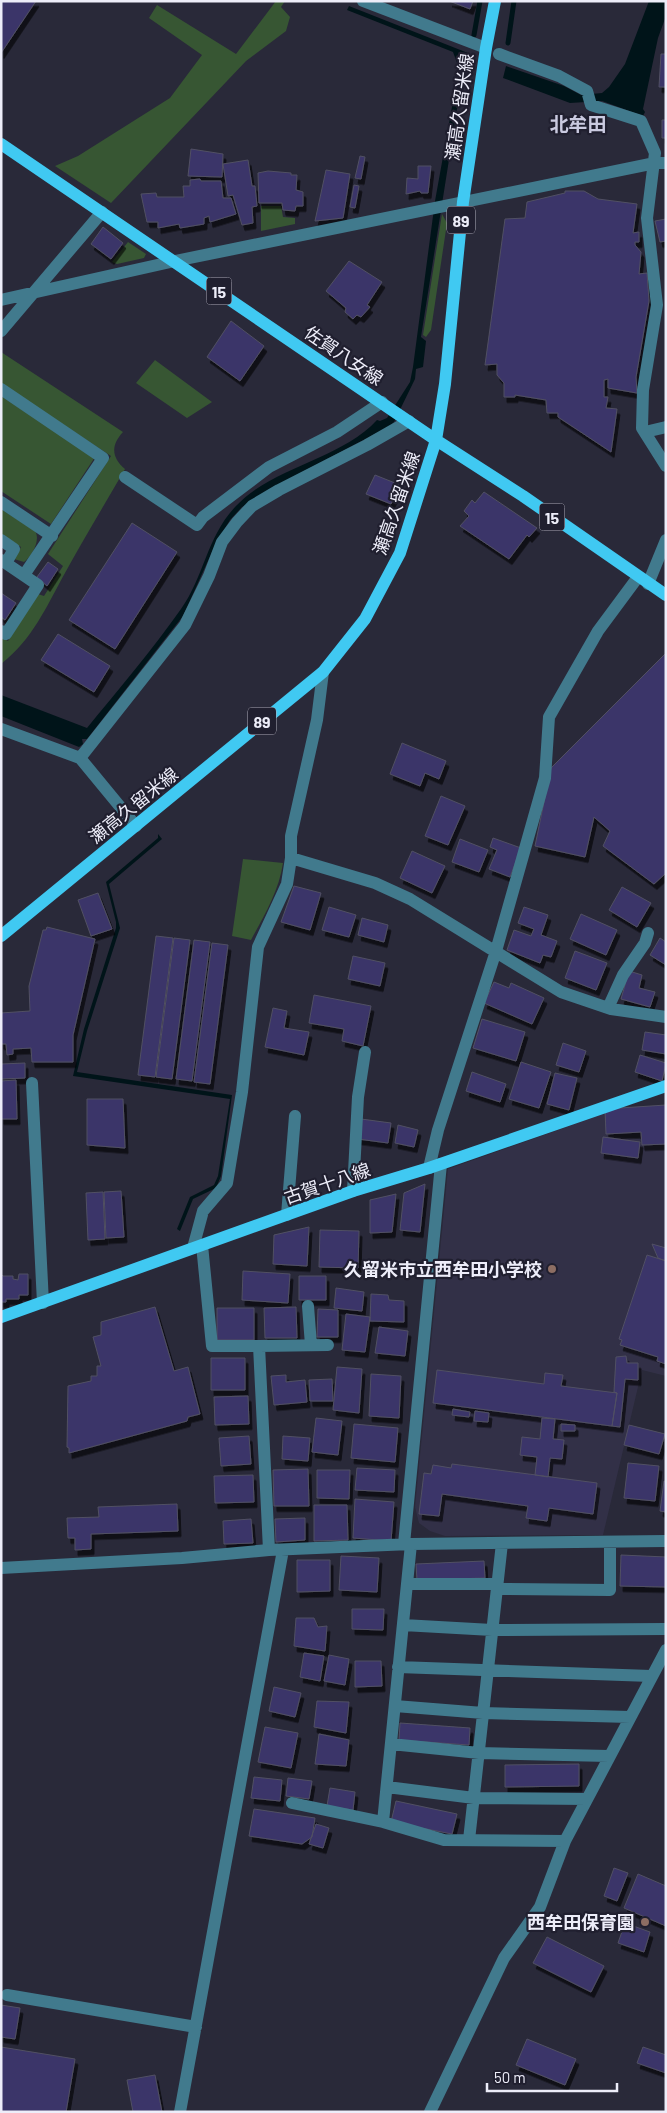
<svg xmlns="http://www.w3.org/2000/svg" width="667" height="2113" viewBox="0 0 667 2113" font-family="Barlow,'Noto Sans JP',sans-serif">
	<style>
		.built { fill: #323047 }
		.green { fill: #375633 }
		.water { fill: #001419 }
		.lines { fill: none; stroke-linecap: round; stroke-linejoin: round }
		.stream { stroke: #001419; stroke-width: 5 }
		.building { fill: #3a3469; stroke: #515063; filter: url(#shadow) }
		.minor { stroke: #417a8d; stroke-width: 12 }
		.major { stroke: #40c9f2; stroke-width: 12 }
		.education-dot { fill: #8d6e63; stroke: #201f2f; stroke-width: 2 }
		.labels { text-anchor: middle; dominant-baseline: central; stroke-width: 4.5; stroke-linejoin: round; paint-order: stroke }
		.shield { fill: #201f2f; stroke: #b0afbc; stroke-width: 1 }
		.shield-label { font-size: 16px; font-weight: bold; fill: #ededf9 }
		.street-label { font-size: 18px; fill: #ededf9; stroke: #201f2f }
		.poi-label { font-size: 18px; font-weight: bold; fill: #ededf9; stroke: #201f2f; text-anchor: end }
		.neighbourhood-label { font-size: 19px; font-weight: bold; fill: #cacae0; stroke: #201f2f }
	</style>
	<defs>
		<filter id="shadow"><feDropShadow dx="3" dy="5.5" stdDeviation="0" flood-color="#0009"/></filter>
	</defs>
	<rect width="100%" height="100%" fill="#292939"/>
	<path class="built" d="M609,1112L610,1136L666,1142V1376L642,1370L603,1535L445,1536L430,1531L419,1523L415,1507L448,1169Z"/>
	<path class="green" d="M276,1H285L281,7L290,17L286,31L246,61L111,203L55,166L78,156L170,98L202,55L149,18L157,5L236,54Z
		M261,206H281L283,217L295,218V224L261,231Z
		M442,214L447,223L431,330L426,337L423,335Z
		M128,242L146,254L144,258L117,264L112,262Z
		M1,352L123,432C111,445 111,457 125,469C105,504 84,538 65,573C46,607 33,639 1,664V637L8,641L38,594L44,596L63,566L48,554L111,456L1,384Z
		M155,360L212,402L187,418L136,383Z
		M1,396L95,457L51,524L1,491Z
		M1,509L35,531C41,540 32,556 24,562L14,559L21,547L1,534Z
		M243,859L283,863C279,891 264,916 251,940L232,936Z"/>
	<path class="water" d="M649,1H666V16L658,38L643,109L645,112L643,116L602,101L570,103L503,78L506,66L564,86L581,95L602,93L609,87L625,64Z
		M349,6L473,55L472,60L463,71L421,337L426,341L423,367L416,369L415,379L394,422L390,426L283,482L242,507L230,520L216,543L183,616L87,739H82L83,744L79,747L1,716V695L87,728C119,689 152,650 181,609C204,577 207,536 236,506C274,466 340,460 377,420L380,421L387,418L410,382L413,367L435,201L459,68L453,52L347,10Z
		M158,834L162,839L109,884L120,928L87,1031L77,1072L232,1095L221,1176L216,1188L193,1199L180,1231L177,1229L190,1197L214,1185L218,1176L230,1099L73,1076L84,1029L116,928V922L106,882L158,838Z"/>
	<g class="lines">
		<path class="stream" d="M474,35L480,1
			M508,43L514,1"/>
	</g>
	<path class="building" d="M1,1H36L1,53Z
		M449,1H473L470,9Z
		M661,54H666V87H659Z
		M662,120H666V138H662Z
		M191,149L223,154L222,177L188,176Z
		M360,156L365,157L361,179L355,178Z
		M248,160L252,186H255L257,206L252,207L253,223L242,225L233,195L228,196L223,164Z
		M418,166H431L428,193H421L420,191L406,194L407,178L418,179Z
		M326,170L350,174L343,218L315,221Z
		M268,171L291,173V175H297L296,190L303,192V206H296L295,211L283,210L282,203H259L258,173Z
		M200,179L201,181H221L223,198H231L236,214L210,222L209,216L204,218V224L180,228L179,224L158,228V222H147L141,194L156,193L157,197H184L183,186H190V180Z
		M354,185L359,186L355,208L350,207Z
		M565,191H584L598,199L637,204L633,233L639,232V242H635V245L641,252L639,274L647,273L649,301L636,377L637,393L608,388V379L604,380V397H608L606,408L617,409L611,452L558,417V413H547L546,400L515,395V397H504V383L497,375V364L485,365L505,219L525,218L527,202L565,193Z
		M666,219V241L660,242L655,221Z
		M103,227L123,243L111,259L91,244Z
		M349,261L382,282L367,305L370,307L361,317L357,315L353,319L345,312L346,308L326,291Z
		M231,321L264,346L240,381L207,357Z
		M375,475L400,485L391,504L366,494Z
		M484,492L537,528L529,537L527,535L509,559L460,526L469,516L464,511L472,500L475,503Z
		M132,523L177,552L115,649L69,620Z
		M48,562L58,569L47,586L37,577Z
		M1,593L16,603L5,620L1,617Z
		M58,634L110,666L94,692L41,660Z
		M666,653V873L654,884L603,846L610,831L594,817L585,857L535,846L551,768Z
		M402,743L446,761L439,779L425,773L420,786L390,774Z
		M441,796L465,806L448,845L425,836Z
		M493,838L521,848L510,877L489,869L497,850L490,847Z
		M460,839L488,850L479,872L452,862Z
		M412,851L445,866L432,893L400,878Z
		M294,886L321,893L310,930L281,922Z
		M622,887L651,903L637,927L609,910Z
		M98,893L112,929L91,936L78,900Z
		M329,907L356,915L349,937L322,930Z
		M524,907L548,915L541,935L557,941L551,957L543,955L540,963L507,950L514,930L531,936L534,929L518,923Z
		M581,914L617,930L606,955L570,939Z
		M362,918L388,925L384,942L358,935Z
		M47,927L95,939L73,1035V1062H32L31,1048L13,1049V1054L7,1055L6,1044H1V1013L30,1011L29,986L43,930H46Z
		M156,936L173,938L155,1077L138,1075Z
		M174,938L190,940L172,1079L156,1077Z
		M660,938L666,942V965L650,955Z
		M194,940L210,942L192,1081L176,1079Z
		M212,943L228,945L210,1084L194,1082Z
		M575,951L607,963L596,990L565,978Z
		M353,956L385,963L380,986L348,979Z
		M629,971L642,975L639,988L655,992L650,1007L621,999Z
		M494,982L509,988L511,983L544,998L532,1024L484,1003Z
		M314,995L371,1006L363,1046L342,1041L344,1029L309,1023Z
		M273,1008L287,1011L284,1028L309,1032L304,1055L265,1047Z
		M482,1019L525,1032L516,1061L473,1048Z
		M645,1032L666,1035V1054L642,1050Z
		M563,1043L586,1051L579,1072L556,1065Z
		M640,1055L666,1063L662,1081L635,1072Z
		M521,1062L551,1072L539,1108L509,1099Z
		M25,1063V1078L1,1079V1064Z
		M472,1072L506,1084L500,1102L466,1091Z
		M555,1073L577,1078L569,1110L547,1104Z
		M16,1080L17,1119H1V1081Z
		M87,1099H123L125,1148L87,1145Z
		M666,1105V1144L642,1145L641,1132L606,1134L605,1109Z
		M361,1119L391,1123L388,1143L358,1139Z
		M398,1125L418,1130L414,1147L395,1143Z
		M603,1137L640,1142L638,1158L601,1153Z
		M425,1184L420,1232L400,1230L404,1193Z
		M121,1191L124,1237L106,1238L104,1192Z
		M103,1192L105,1239L88,1240L86,1193Z
		M396,1194L392,1232L370,1233V1200Z
		M309,1227L307,1266L273,1264L274,1235Z
		M320,1230L359,1231L358,1268L319,1267Z
		M652,1244L666,1248V1261L658,1258Z
		M647,1255L666,1261V1364L657,1361L658,1357L620,1345L622,1340L619,1339Z
		M243,1271L290,1274L288,1303L242,1300Z
		M1,1274L3,1276H13V1279L18,1280L19,1274H28V1295H19V1299H6V1302H1Z
		M299,1276H326V1300H299Z
		M336,1288L364,1292L362,1311L334,1308Z
		M371,1294L388,1295L389,1300L404,1301V1322L370,1321Z
		M155,1307L174,1371L188,1367L200,1414L188,1417L187,1421L69,1453V1448L67,1447L68,1386L91,1381V1376H97V1366H101L93,1337L101,1335V1322Z
		M296,1307L297,1338H265L264,1308Z
		M217,1308H254V1340H217Z
		M318,1309L338,1310V1337H317Z
		M346,1314L370,1317L365,1352L342,1350Z
		M379,1327L408,1331L405,1356L375,1353Z
		M626,1356L627,1363H638V1380L625,1379L620,1427L612,1426L617,1393L614,1392L616,1357Z
		M211,1358H245V1390H211Z
		M337,1367L362,1369L359,1413L333,1410Z
		M437,1370L544,1384L545,1373L563,1375L561,1386L617,1393L612,1426L433,1403Z
		M371,1374L401,1376L399,1418L369,1416Z
		M286,1375V1382L305,1380L307,1402L274,1405L271,1376Z
		M332,1379L333,1401H310L309,1380Z
		M248,1396L249,1424L215,1425L214,1397Z
		M453,1409L470,1412L469,1417L452,1415Z
		M475,1411L489,1413L488,1422L474,1421Z
		M316,1418L342,1421L338,1455L312,1452Z
		M542,1418L555,1419L553,1439L564,1440L562,1459L550,1458L548,1477L535,1475L537,1457L520,1455L522,1437L540,1439Z
		M354,1424L398,1428L395,1462L351,1458Z
		M561,1424L575,1425V1431H561Z
		M629,1425L665,1434L659,1454L624,1445Z
		M249,1436L251,1464L221,1466L219,1438Z
		M283,1436L310,1438L308,1461L282,1459Z
		M628,1463L659,1466L655,1501L624,1498Z
		M452,1464L597,1483L593,1514L549,1508L547,1521L526,1518L528,1506L442,1494L439,1516L419,1514L424,1473L431,1474L433,1465L451,1468Z
		M357,1468L395,1470L394,1492L355,1490Z
		M308,1469L309,1506H274L273,1470Z
		M317,1470H350L349,1499L317,1498Z
		M253,1475L254,1502L215,1503L214,1476Z
		M664,1481L666,1482V1512L660,1511Z
		M355,1499L394,1502L391,1541L353,1538Z
		M177,1504L178,1531L91,1534V1549L75,1550V1538H68L67,1518L99,1517L98,1507Z
		M314,1505H347L348,1540L314,1541Z
		M305,1518V1540L276,1542L275,1519Z
		M251,1519L253,1543L224,1544L223,1521Z
		M621,1555L666,1557V1587L620,1586Z
		M341,1556L379,1558L377,1592L339,1590Z
		M297,1560H330V1591L297,1592Z
		M484,1561L485,1578L417,1580L416,1564Z
		M352,1609H384L383,1630L352,1629Z
		M296,1618H314L318,1627L327,1626L325,1651L294,1646Z
		M304,1653L324,1656L320,1681L300,1677Z
		M329,1655L349,1659L345,1685L324,1681Z
		M355,1661H381L382,1686L355,1687Z
		M274,1687L301,1693L295,1717L269,1711Z
		M317,1701L349,1702L346,1733L314,1727Z
		M400,1723L470,1728L469,1745L399,1740Z
		M265,1727L298,1733L291,1768L258,1762Z
		M319,1734L349,1740L346,1766L315,1764Z
		M579,1764V1786L505,1787V1765Z
		M254,1777L282,1780L280,1801L251,1798Z
		M288,1778L312,1781L309,1799L286,1796Z
		M330,1788L355,1792L353,1810L327,1806Z
		M396,1801L457,1814L452,1834L391,1822Z
		M254,1809L315,1818L312,1837L302,1844L249,1836Z
		M316,1824L329,1828L323,1848L309,1844Z
		M614,1868L628,1873L617,1901L604,1896Z
		M638,1874L666,1886V1926L624,1908Z
		M625,1923L650,1932L644,1952L618,1943Z
		M547,1937L604,1966L591,1992L533,1963Z
		M1,2005L20,2008L15,2039L1,2037Z
		M527,2039L576,2059L565,2085L516,2065Z
		M1,2047L75,2059L66,2112H1Z
		M643,2047L666,2055V2073L637,2063Z
		M155,2075L162,2112H133L127,2080Z"/>
	<g class="lines">
		<path class="minor" d="M363,1L486,48
			M499,54L559,76L587,91L591,105L641,121L655,153L647,218L657,305L643,390L642,428L666,466
			M1,300L175,261L655,163H666
			M1,331L102,212
			M1,389L103,458L24,575
			M645,432L666,427
			M125,477L197,525L203,517L269,467L337,432L382,402
			M1,502L52,536
			M1,540L14,549L6,563
			M1,560L38,585L6,634L1,631
			M648,584L666,540
			M1,729L80,758L136,826
			M80,758L185,625L209,576L222,542L237,522L252,506L279,490L367,445L409,421
			M291,858L375,883L410,899L561,992L611,1009L666,1017
			M608,1008L623,975L645,943L648,933
			M32,1083L43,1303
			M429,1168L438,1130L496,951L545,778L549,717L598,631L638,577
			M353,1191L358,1097L365,1052
			M287,1215L295,1116
			M202,1245L212,1346H259L269,1550
			M193,1248L203,1211L227,1183L242,1092L258,947L287,884L291,858V836L317,720L323,672
			M308,1306L311,1345
			M259,1346L328,1345
			M404,1544L441,1164
			M1,1568L182,1558L269,1550L411,1544L666,1541
			M407,1584H497
			M497,1589L610,1590V1542
			M403,1625L492,1630L666,1629
			M398,1667L651,1676
			M395,1706L483,1713L630,1717
			M391,1744L479,1753L609,1756
			M387,1787L474,1798L587,1799
			M292,1803L383,1822L444,1840L565,1841
			M383,1822L411,1544
			M469,1840L502,1543
			M7,1995L196,2027
			M180,2112L283,1550
			M430,2112L504,1958L540,1907L565,1841L666,1650"/>
		<path class="major" d="M1,144L436,440L523,496L666,595
			M1,936L323,672L365,619L400,553L436,440L445,384L463,202L486,48L495,1
			M1,1317L353,1191L429,1168L666,1086"/>
	</g>
	<g class="education-dot">
		<circle cx="552" cy="1269" r="5"/>
		<circle cx="645" cy="1922" r="5"/>
	</g>
	<g class="labels">
		<g class="shield">
			<rect x="447" y="206.5" width="28" height="27" rx="4"/>
			<rect x="206.5" y="277.5" width="25" height="27" rx="4"/>
			<rect x="539.5" y="503.5" width="25" height="27" rx="4"/>
			<rect x="248" y="707.5" width="28" height="27" rx="4"/>
		</g>
		<g class="shield-label">
			<text x="461" y="220">89</text>
			<text x="219" y="291">15</text>
			<text x="552" y="517">15</text>
			<text x="262" y="721">89</text>
		</g>
		<g class="street-label">
			<text transform="translate(459 107) rotate(-82)">瀬高久留米線</text>
			<text transform="translate(344 355) rotate(34)">佐賀八女線</text>
			<text transform="translate(396 503) rotate(-71)">瀬高久留米線</text>
			<text transform="translate(133 805) rotate(-39)">瀬高久留米線</text>
			<text transform="translate(327 1183) rotate(-19)">古賀十八線</text>
		</g>
		<g class="poi-label">
			<text x="542" y="1269">久留米市立西牟田小学校</text>
			<text x="635" y="1922">西牟田保育園</text>
		</g>
		<g class="neighbourhood-label">
			<text x="578" y="123">北牟田</text>
		</g>
	</g>
	<rect width="667" height="2113" fill="none" stroke="#ededf9" stroke-width="5"/>
	<path d="M487 2083v8h130v-8" fill="none" stroke="#ededf9" stroke-width="2.5"/>
	<text x="494" y="2083" font-size="15" fill="#ededf9" stroke="#201f2f" stroke-width="4" paint-order="stroke">50 m</text>
</svg>
